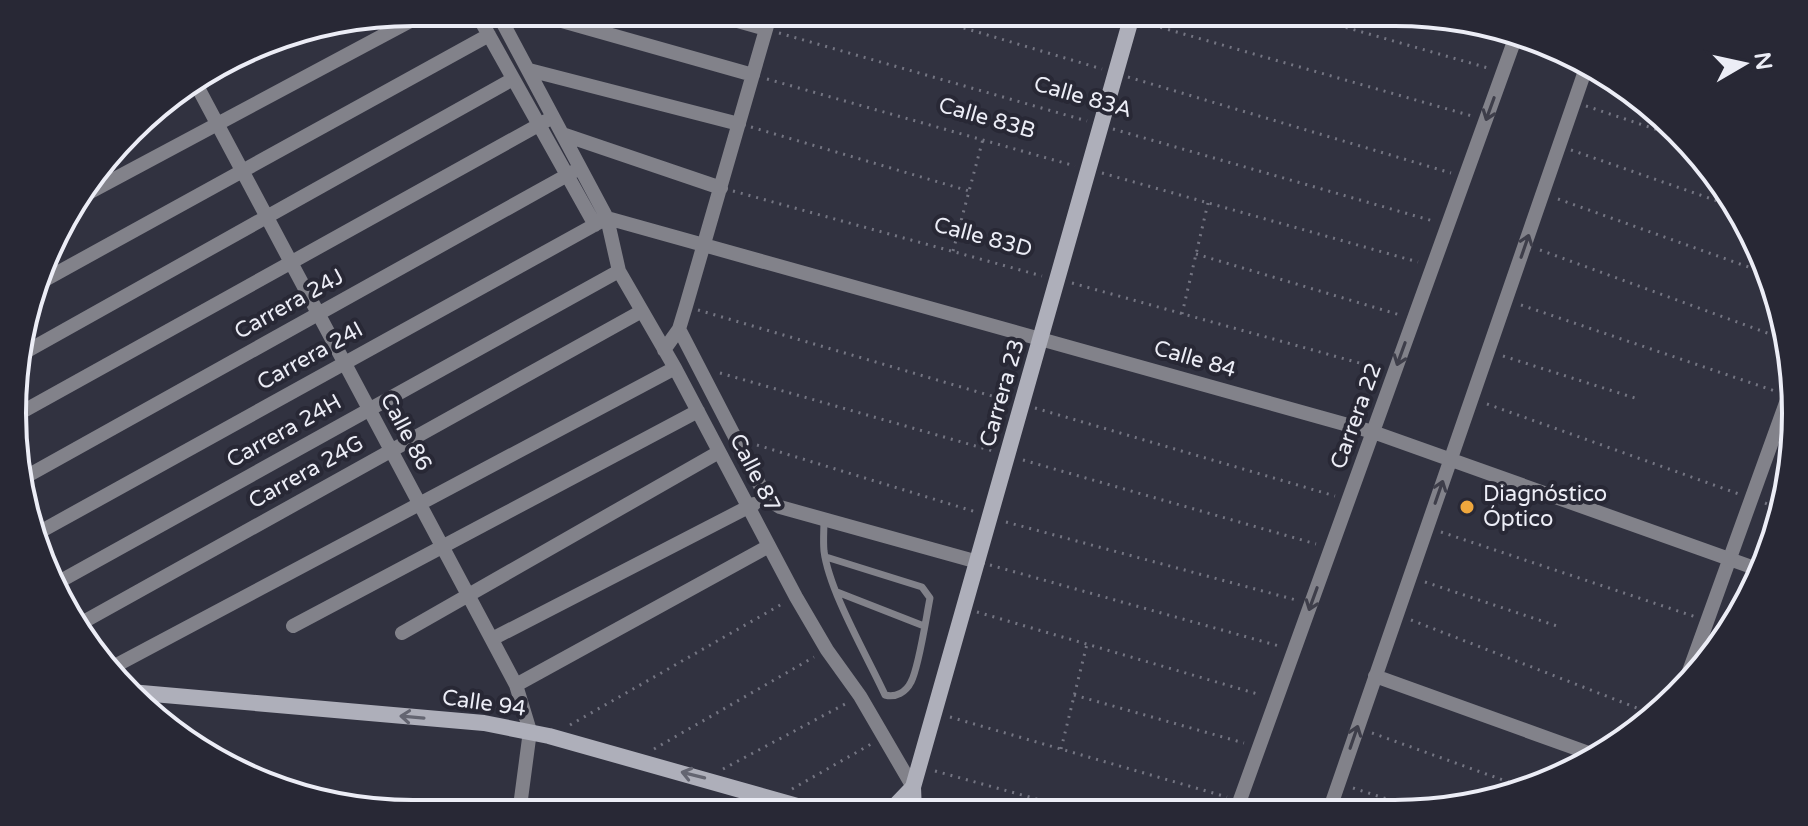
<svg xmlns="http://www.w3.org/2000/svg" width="1808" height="826" viewBox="0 0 1808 826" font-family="'Varela Round',sans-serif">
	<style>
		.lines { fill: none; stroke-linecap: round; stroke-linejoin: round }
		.path { stroke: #747582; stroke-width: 3; stroke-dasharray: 2 6; stroke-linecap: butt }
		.lane { stroke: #82828a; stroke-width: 7 }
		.street { stroke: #82828a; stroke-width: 14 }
		.secondary { stroke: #aeafba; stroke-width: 16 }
		.oneway { stroke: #3e3e4a }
		.oneway2 { stroke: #646571 }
		.poi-dot { fill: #efa73d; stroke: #282835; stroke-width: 3 }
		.labels { text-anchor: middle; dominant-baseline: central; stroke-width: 8; stroke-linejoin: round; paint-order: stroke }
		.street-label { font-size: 22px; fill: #ecedf6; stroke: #282835 }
		.poi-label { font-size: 22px; fill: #ecedf6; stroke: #282835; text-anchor: start }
		.rim { fill: none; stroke: #ecedf6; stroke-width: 4 }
	</style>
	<rect width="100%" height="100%" fill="#313240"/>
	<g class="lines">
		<path class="path" d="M910,12L1102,69
			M1292,12L1488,68
			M1145,23L1472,116
			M779,33L1087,121
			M1128,77L1451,173
			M767,79L1075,166
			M1586,106L1685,139
			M751,127L969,191
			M1113,129L1433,221
			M1571,150L1729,205
			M1102,173L1418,262
			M733,191L1042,276
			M1558,199L1768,274
			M1540,250L1781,338
			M953,251L983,139
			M1196,254L1400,315
			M1072,283L1381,369
			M1521,305L1775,391
			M698,310L1009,401
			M1182,314L1208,203
			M1503,356L1638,399
			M720,373L993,451
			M1487,404L1739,494
			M1035,408L1335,496
			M757,445L976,512
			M1023,460L1316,544
			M1765,503L1777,508
			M1006,522L1296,600
			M1441,532L1696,617
			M990,565L1279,646
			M1425,582L1557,626
			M977,612L1261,695
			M1411,620L1655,715
			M1074,695L1244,743
			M950,717L1227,797
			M570,725L782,604
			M1372,733L1528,789
			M654,749L814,657
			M1061,749L1087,644
			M723,769L847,703
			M935,771L1084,812
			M1353,788L1424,811
			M792,789L873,743"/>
		<path class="lane" d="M824,519C824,530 823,541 824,551C829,591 867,656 885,695C896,698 906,692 911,682C919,667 926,618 930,598L922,587L826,557
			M837,592L924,626"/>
		<path class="street" d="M476,12L595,225
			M497,12L607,218L619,271L675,368L796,597L827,650L860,696L913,787
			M530,12L753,75
			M706,12L766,29
			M529,70L739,124
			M196,84L516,685L530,731L519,814
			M562,134L721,188
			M77,199L427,12
			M39,283L489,35
			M679,329L767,499L780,507L978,562
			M664,350L679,329L686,306L771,12
			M20,355L513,79
			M20,413L553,117
			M20,480L580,168
			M36,534L607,218L1373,432L1763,571
			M55,584L619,271
			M76,626L642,311
			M293,626L698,411
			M402,633L719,452
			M492,639L754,504
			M111,668L675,368
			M1375,676L1597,756
			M516,685L769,546
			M1683,688L1791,389
			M1236,811L1516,36
			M1329,811L1586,68"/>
		<path class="secondary" d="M130,692L484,723L549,736L822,813
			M889,812L913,787
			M914,812L913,787L1133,12"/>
	</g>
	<defs><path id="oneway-shaft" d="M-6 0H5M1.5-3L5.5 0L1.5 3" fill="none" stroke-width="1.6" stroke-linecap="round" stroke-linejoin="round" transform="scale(2)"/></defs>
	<g class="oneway">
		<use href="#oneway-shaft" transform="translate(1490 109) rotate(110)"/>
		<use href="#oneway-shaft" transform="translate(1525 246) rotate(-71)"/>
		<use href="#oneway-shaft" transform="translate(1401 354) rotate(110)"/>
		<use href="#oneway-shaft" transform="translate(1439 492) rotate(-71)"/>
		<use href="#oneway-shaft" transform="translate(1313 599) rotate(110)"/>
		<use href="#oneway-shaft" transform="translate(1354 737) rotate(-71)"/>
	</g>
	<g class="oneway2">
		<use href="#oneway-shaft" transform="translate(412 717) rotate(-175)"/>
		<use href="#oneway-shaft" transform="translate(693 775) rotate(-166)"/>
	</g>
	<circle class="poi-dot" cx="1467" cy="507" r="8"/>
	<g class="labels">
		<g class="street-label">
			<text transform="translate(1083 97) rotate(16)">Calle 83A</text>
			<text transform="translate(987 118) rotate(16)">Calle 83B</text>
			<text transform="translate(983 237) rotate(15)">Calle 83D</text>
			<text transform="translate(289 304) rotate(-29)">Carrera 24J</text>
			<text transform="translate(310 356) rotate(-29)">Carrera 24I</text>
			<text transform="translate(1195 359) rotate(16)">Calle 84</text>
			<text transform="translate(1002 393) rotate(-74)">Carrera 23</text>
			<text transform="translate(1356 416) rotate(-70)">Carrera 22</text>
			<text transform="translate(284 431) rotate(-29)">Carrera 24H</text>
			<text transform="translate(406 432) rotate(62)">Calle 86</text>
			<text transform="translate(306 472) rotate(-29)">Carrera 24G</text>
			<text transform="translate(755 473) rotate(63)">Calle 87</text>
			<text transform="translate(484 703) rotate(8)">Calle 94</text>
		</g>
		<g class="poi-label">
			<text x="1483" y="494">Diagnóstico<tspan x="1483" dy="25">Óptico</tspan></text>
		</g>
	</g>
	<path d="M0 0H1808V826H0ZM413 26H1395A387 387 0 0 1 1782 413V413A387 387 0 0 1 1395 800H413A387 387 0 0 1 26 413V413A387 387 0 0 1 413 26Z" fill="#282835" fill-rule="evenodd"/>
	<path class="rim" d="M413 26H1395A387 387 0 0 1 1782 413V413A387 387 0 0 1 1395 800H413A387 387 0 0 1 26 413V413A387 387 0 0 1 413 26Z"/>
	<g transform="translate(1744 64) rotate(81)" stroke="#282835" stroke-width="6" paint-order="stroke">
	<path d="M0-6L14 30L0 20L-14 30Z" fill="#ecedf6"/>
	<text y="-12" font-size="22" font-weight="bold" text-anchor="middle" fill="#ecedf6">N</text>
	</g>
</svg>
